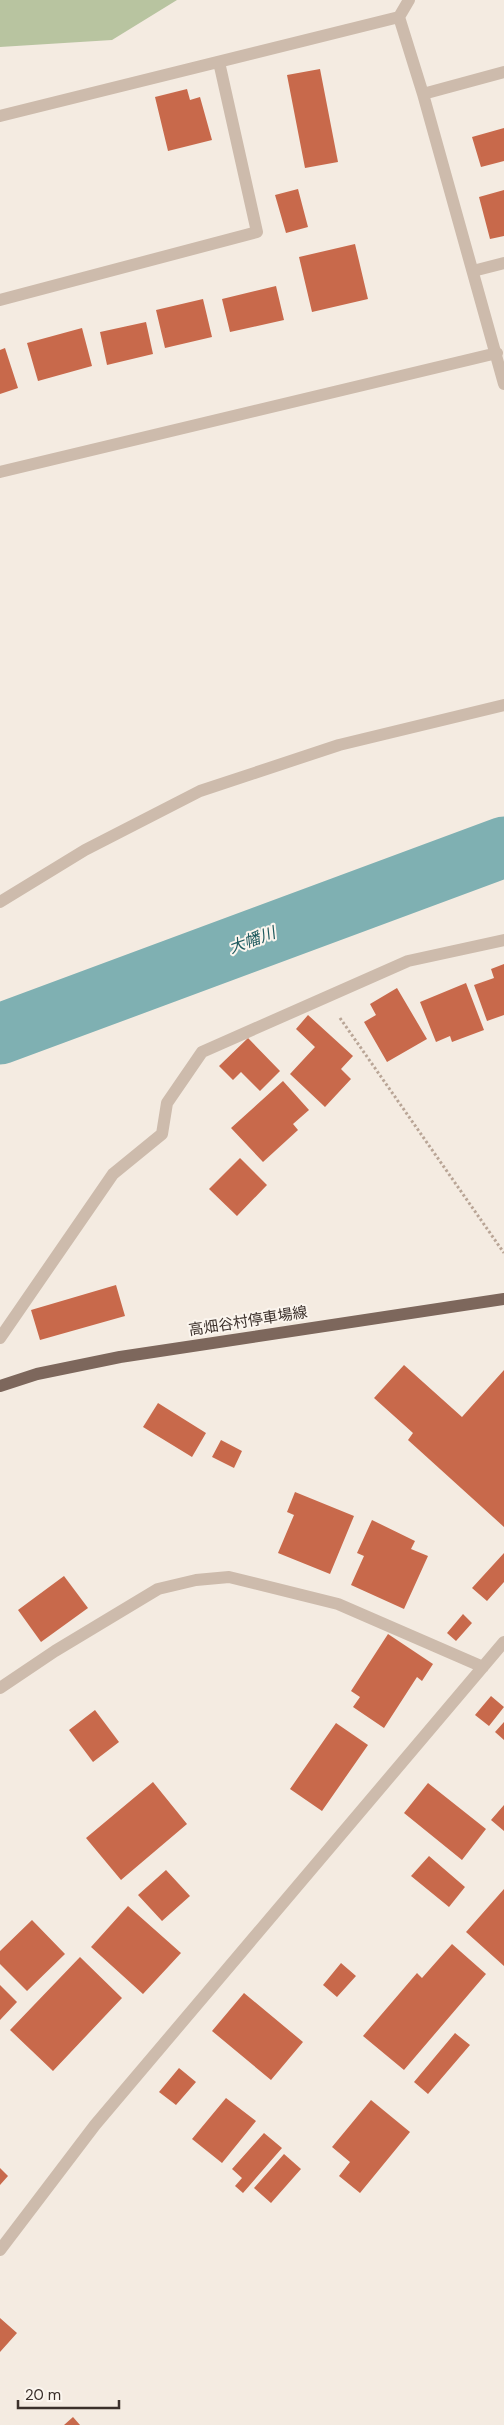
<svg xmlns="http://www.w3.org/2000/svg" width="504" height="2425" viewBox="0 0 504 2425" font-family="'DM Sans','Noto Sans JP',sans-serif">
	<style>
		.green { fill: #b8c4a0 }
		.lines { fill: none; stroke-linecap: round; stroke-linejoin: round }
		.river { stroke: #7fb0b2; stroke-width: 61 }
		.building { fill: #c8694b }
		.path { stroke: #b9a596; stroke-width: 3; stroke-dasharray: 2.5 2.5; stroke-linecap: butt }
		.minor { stroke: #cdbbac; stroke-width: 12 }
		.major { stroke: #7d675c; stroke-width: 12 }
		.labels { text-anchor: middle; dominant-baseline: central; stroke-width: 4; stroke-linejoin: round; paint-order: stroke }
		.street-label { font-size: 15px; fill: #3b302b; stroke: #fbf5ee }
		.water-label { font-size: 16px; font-style: italic; fill: #1f5a5e; stroke: #fbf5ee }
	</style>
	<rect width="100%" height="100%" fill="#f4ebe1"/>
	<path class="green" d="M0,0H177L112,40L0,47Z"/>
	<g class="lines">
		<path class="river" d="M0,1034L504,847"/>
	</g>
	<path class="building" d="M320,69L338,162L305,168L287,75Z
		M187,89L190,100L200,97L212,140L168,151L155,97Z
		M504,128V161L481,167L472,137Z
		M298,189L308,227L286,233L275,195Z
		M504,190V236L490,239L479,197Z
		M355,244L368,299L312,312L299,257Z
		M276,286L284,320L230,332L222,299Z
		M203,299L212,337L165,348L156,310Z
		M146,322L153,354L107,365L100,332Z
		M82,328L92,366L38,381L27,343Z
		M5,348L18,388L0,394V350Z
		M504,964V1015L487,1021L474,985L494,978L491,969Z
		M466,983L484,1030L452,1042L450,1036L436,1042L420,1002Z
		M397,988L427,1039L387,1062L364,1022L376,1015L370,1004Z
		M308,1015L353,1056L341,1069L351,1079L325,1107L290,1074L315,1047L296,1029Z
		M248,1038L280,1071L260,1091L241,1072L233,1080L219,1066Z
		M283,1081L309,1110L293,1124L298,1130L263,1162L231,1128Z
		M240,1158L267,1185L237,1216L209,1189Z
		M116,1285L125,1316L40,1340L31,1310Z
		M404,1365L462,1417L504,1370V1527L408,1440L413,1433L374,1398Z
		M158,1403L206,1433L192,1457L143,1427Z
		M221,1440L242,1451L234,1468L212,1457Z
		M295,1492L354,1516L330,1574L278,1553L294,1515L287,1512Z
		M372,1520L415,1541L411,1549L428,1556L404,1609L351,1585L364,1556L357,1553Z
		M504,1553V1582L487,1601L472,1588Z
		M64,1576L88,1608L41,1642L18,1610Z
		M463,1614L472,1623L456,1641L447,1633Z
		M388,1634L433,1664L422,1681L417,1677L384,1728L353,1707L360,1697L351,1691Z
		M491,1696L504,1707L489,1726L475,1715Z
		M95,1710L119,1742L93,1762L69,1730Z
		M504,1722V1740L495,1732Z
		M336,1723L368,1745L322,1811L290,1789Z
		M153,1782L187,1824L121,1880L86,1838Z
		M428,1783L486,1829L462,1860L404,1813Z
		M504,1805V1831L491,1820Z
		M429,1856L465,1887L449,1907L411,1876Z
		M166,1870L190,1896L162,1921L138,1895Z
		M504,1889V1966L466,1932Z
		M128,1906L181,1953L143,1994L91,1947Z
		M32,1920L65,1954L27,1991L0,1964V1951Z
		M452,1944L486,1974L404,2070L363,2036L417,1973L422,1978Z
		M80,1957L122,1998L53,2071L10,2030Z
		M341,1963L356,1976L337,1997L323,1985Z
		M0,1985L17,2002L0,2020Z
		M244,1993L303,2042L271,2080L212,2031Z
		M455,2033L470,2045L428,2094L414,2082Z
		M179,2068L196,2082L176,2105L159,2092Z
		M226,2098L256,2121L222,2163L192,2139Z
		M371,2100L410,2132L360,2193L339,2176L350,2162L332,2147Z
		M264,2133L282,2148L243,2193L235,2186L242,2178L232,2169Z
		M284,2154L301,2169L271,2203L254,2188Z
		M0,2168L8,2176L0,2185Z
		M0,2318L17,2333L0,2352Z
		M73,2417L80,2425H64Z"/>
	<g class="lines">
		<path class="path" d="M340,1018L504,1253"/>
		<path class="minor" d="M399,17L409,0
			M423,94L504,72
			M0,116L399,17L423,94L504,384
			M473,271L504,263
			M0,300L257,232L219,62
			M0,472L497,353
			M0,902L85,850L200,791L339,745L504,705
			M0,1338L113,1174L162,1134L167,1103L202,1052L408,961L504,940
			M0,1688L55,1651L158,1589L196,1580L229,1577L338,1604L483,1667
			M0,2250L95,2125L504,1642"/>
		<path class="major" d="M0,1386L37,1374L120,1357L504,1299"/>
	</g>
	<g class="labels">
		<g class="street-label">
			<text transform="translate(248 1321) rotate(-9)">高畑谷村停車場線</text>
		</g>
		<g class="water-label">
			<text transform="translate(252 940) rotate(-20)">大幡川</text>
		</g>
	</g>
	<path d="M18 2400v8h101v-8" fill="none" stroke="#3b302b" stroke-width="2.5"/>
	<text x="25" y="2400" font-size="15" fill="#3b302b" stroke="#fbf5ee" stroke-width="4" paint-order="stroke">20 m</text>
</svg>
